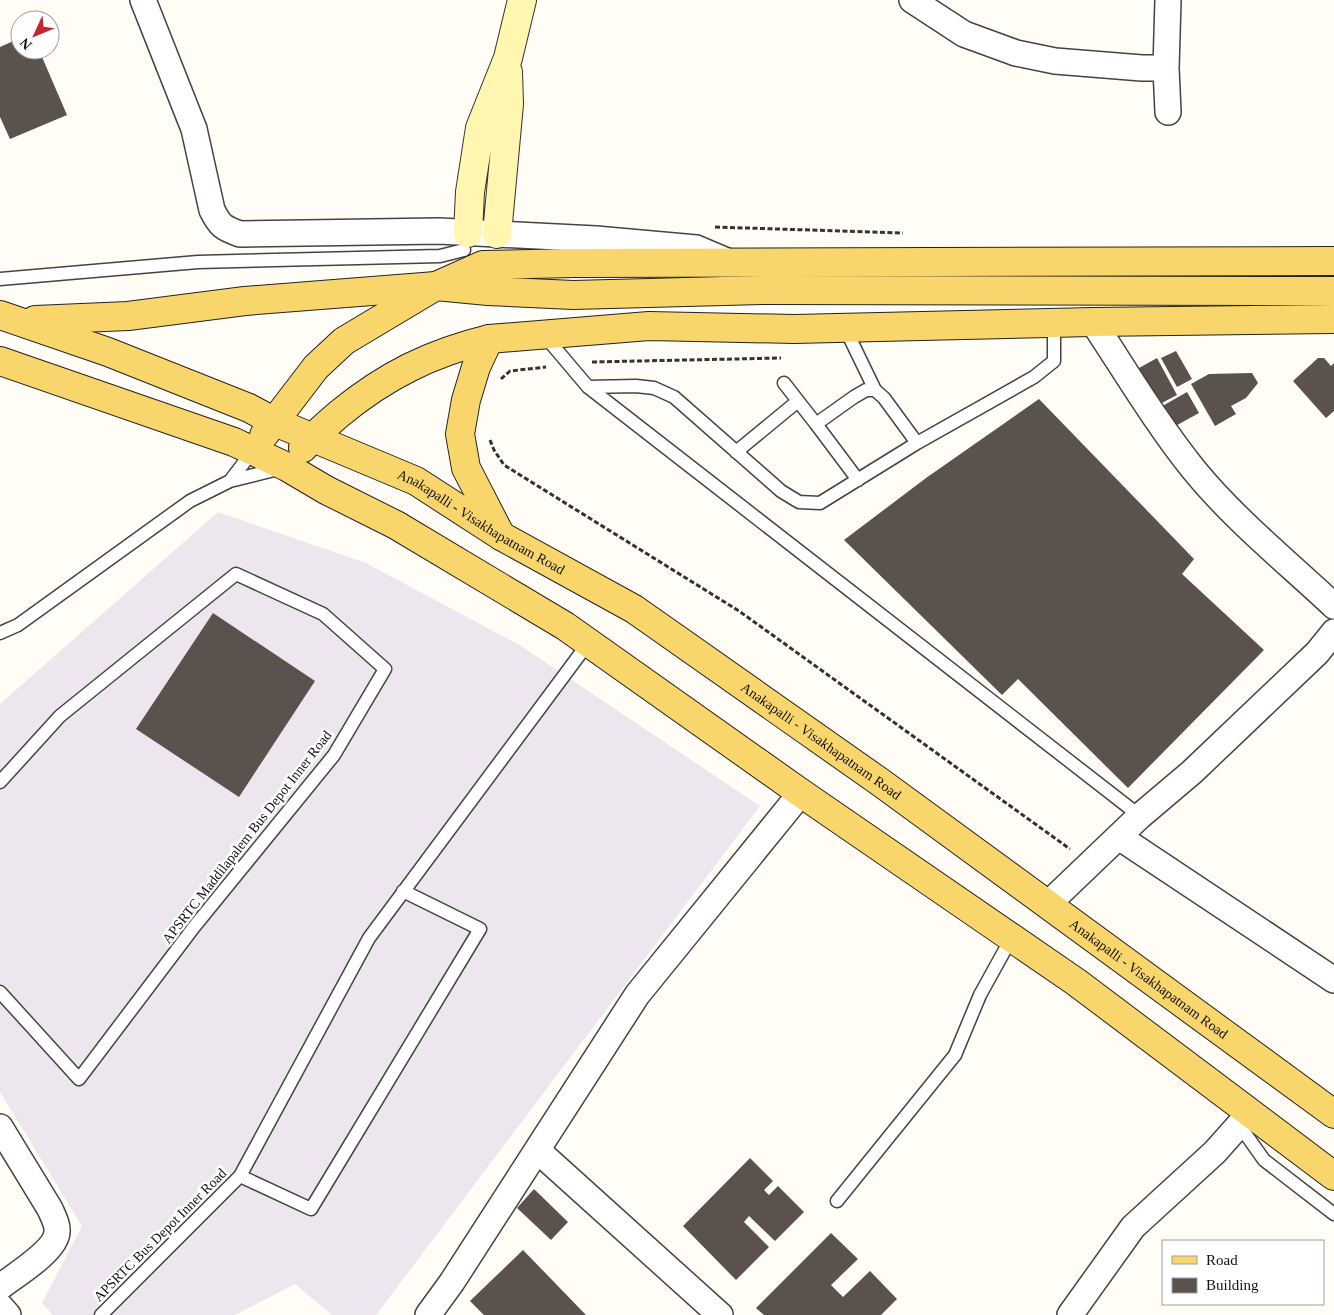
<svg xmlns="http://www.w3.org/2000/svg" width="1334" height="1315" viewBox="0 0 1334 1315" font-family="Georgia,serif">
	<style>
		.industrial { fill: #eee6ef }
		.building { fill: #5a524d }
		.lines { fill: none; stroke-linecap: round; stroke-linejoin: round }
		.lane-casing { stroke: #444; stroke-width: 15 }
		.street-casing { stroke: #444; stroke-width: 28 }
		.secondary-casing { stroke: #333; stroke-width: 30 }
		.primary-casing { stroke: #222; stroke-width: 30 }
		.path { stroke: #333; stroke-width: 3; stroke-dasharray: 5 2.5; stroke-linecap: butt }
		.lane { stroke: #fff; stroke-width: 12 }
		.street { stroke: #fff; stroke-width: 25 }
		.secondary { stroke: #fff6b0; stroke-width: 28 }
		.primary { stroke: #f9d66b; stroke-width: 28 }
		.labels { text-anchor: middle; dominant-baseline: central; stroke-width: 5; stroke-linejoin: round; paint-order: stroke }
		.street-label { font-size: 14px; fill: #111; stroke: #fff }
	</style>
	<rect width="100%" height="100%" fill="#fffdf5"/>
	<path class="industrial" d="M218,512L366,563L521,646L760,806L376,1315H332L295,1284L235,1315H53L42,1303L82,1226L0,1092V704Z"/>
	<path class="building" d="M20,38V50H39L67,115L10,139L0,117V47Z
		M1176,351L1192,379L1177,387L1161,358Z
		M1157,358L1177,395L1158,405L1139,368Z
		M1318,358H1324L1331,366L1334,363V411L1326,418L1293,381Z
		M1252,373L1258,383L1246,398L1231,406L1236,414L1215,426L1191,384L1209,374Z
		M1187,392L1199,413L1170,429L1159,408Z
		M1039,399L1194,559L1182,574L1264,650L1128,788L1018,679L1002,695L844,540L926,478Z
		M213,613L315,681L239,797L136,729Z
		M750,1158L773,1181L764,1190L769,1195L778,1186L804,1212L775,1241L749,1216L744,1222L769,1247L736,1280L683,1226Z
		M534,1189L568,1222L551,1240L517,1208Z
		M831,1233L858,1259L831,1285L843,1297L870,1271L897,1299L881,1315H764L756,1308Z
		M523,1250L586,1315H484L470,1301Z"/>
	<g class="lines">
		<defs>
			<path id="lane" d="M0,279L198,262L440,256L464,250
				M845,328L875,390
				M544,335L588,387L1140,816
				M784,383L798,401
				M588,387L636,386L654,388L674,397L781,491L799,502L820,503L917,443L1034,377L1054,361V323
				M816,424L858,480
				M736,452L798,401L816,424L854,397L866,390H875L884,398L917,443
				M230,481L252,452
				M0,633L18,625L190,501L230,481L282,468
				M0,782L60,716L236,574L323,614L385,669L334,755L194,927L79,1079L0,992
				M403,891L480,929L311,1209L240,1176L369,938L589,642
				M1237,1122L1264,1160L1334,1214
				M837,1201L955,1055L980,995L1012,937
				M101,1315L240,1176"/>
			<path id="street" d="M143,0L194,129L212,210C220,226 223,228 240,234L439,231L596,239L696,248L729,262
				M912,0L964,34L1016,53L1055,61L1142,68H1166
				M1168,0L1166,68L1168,112
				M1093,322C1126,372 1157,424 1194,470C1235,520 1287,562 1334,606
				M1119,837L1334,980
				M1048,904L1140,816L1192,772L1317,653L1334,632
				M0,1127L50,1209C53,1216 58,1225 57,1232C56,1251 14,1276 0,1287
				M537,1150L720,1315
				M0,1306L8,1315
				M428,1315L452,1282L637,995L801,793
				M1070,1315L1133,1227L1215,1152L1239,1125"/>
			<path id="secondary" d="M468,233L470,192L480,128L508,58L522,0
				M497,234L509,104L508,72"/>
			<g id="primary">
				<path id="s1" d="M0,315L108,352L249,408L275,422L416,481L501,536L634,609L880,782L1334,1114"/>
				<path d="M35,320L128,316L245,301L436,286L488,291L573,295L762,290L1334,291"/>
				<path d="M489,339L476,367L466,400L460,434L466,468L501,536"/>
				<path d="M0,361L234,442L287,467L326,490L396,525L565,626L801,793L1076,982L1334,1176"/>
				<path d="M264,435L316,367L344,341L436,286L483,265L575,263L1334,261"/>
				<path d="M303,448C314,436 326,425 339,414C385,376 431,353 489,339L649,326L794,329L1093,322L1334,319"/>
			</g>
		</defs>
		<use href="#lane" class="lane-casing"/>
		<use href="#street" class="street-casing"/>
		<use href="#secondary" class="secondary-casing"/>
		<use href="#primary" class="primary-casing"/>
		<path class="path" d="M715,227L903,233
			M592,362L781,358
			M501,379L510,371L546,367
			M490,440L494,450L504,465L739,611L1070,849"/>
		<use href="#lane" class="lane"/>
		<use href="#street" class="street"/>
		<use href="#secondary" class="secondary"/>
		<use href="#primary" class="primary"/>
	</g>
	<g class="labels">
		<g class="street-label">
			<text stroke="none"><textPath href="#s1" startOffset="525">Anakapalli - Visakhapatnam Road</textPath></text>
			<text stroke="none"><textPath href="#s1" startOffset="930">Anakapalli - Visakhapatnam Road</textPath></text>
			<text transform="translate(247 837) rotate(-52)">APSRTC Maddilapalem Bus Depot Inner Road</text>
			<text stroke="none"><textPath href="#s1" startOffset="1335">Anakapalli - Visakhapatnam Road</textPath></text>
			<text transform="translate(160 1235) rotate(-45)">APSRTC Bus Depot Inner Road</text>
		</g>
	</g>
	<rect x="1162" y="1240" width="162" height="65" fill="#ffffff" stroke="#a0a0a0"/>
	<rect x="1172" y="1256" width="25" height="8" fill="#f9d66b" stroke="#a0a0a0"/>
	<text x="1206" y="1265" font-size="15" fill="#111111">Road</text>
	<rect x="1172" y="1278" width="25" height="15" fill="#5a524d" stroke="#a0a0a0"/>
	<text x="1206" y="1290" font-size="15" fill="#111111">Building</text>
	<g transform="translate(35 35) rotate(226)"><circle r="24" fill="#ffffff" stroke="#a0a0a0"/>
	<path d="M0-4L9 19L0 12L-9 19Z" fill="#c4262e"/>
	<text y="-8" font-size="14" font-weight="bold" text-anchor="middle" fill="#111111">N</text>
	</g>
</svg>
